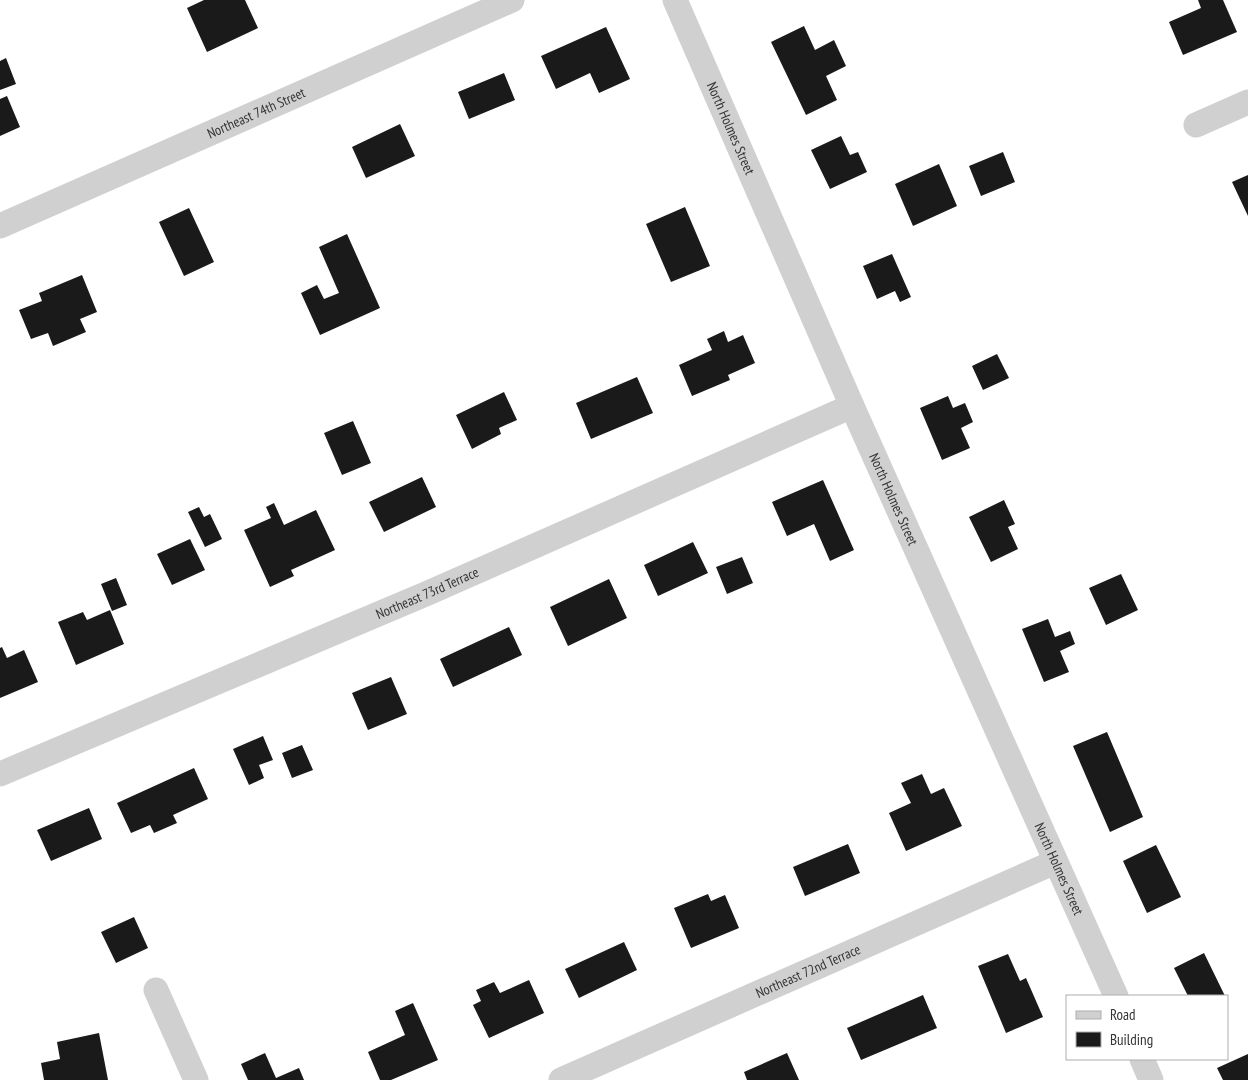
<svg xmlns="http://www.w3.org/2000/svg" width="1248" height="1080" viewBox="0 0 1248 1080" font-family="'PT Sans Narrow',sans-serif">
	<style>
		.building { fill: #1a1a1a }
		.lines { fill: none; stroke-linecap: round; stroke-linejoin: round }
		.minor { stroke: #d0d0d0; stroke-width: 25 }
		.labels { text-anchor: middle; dominant-baseline: central; stroke-width: 5; stroke-linejoin: round; paint-order: stroke }
		.street-label { font-size: 14px; fill: #333; stroke: #fff }
	</style>
	<rect width="100%" height="100%" fill="#fff"/>
	<path class="building" d="M204,0H245L258,28L207,52L187,8Z
		M1198,0H1223L1237,32L1183,55L1169,22L1201,8Z
		M804,26L815,50L834,40L846,66L826,76L837,100L806,115L771,42Z
		M606,27L630,79L599,93L590,73L556,89L541,56Z
		M6,58L16,84L0,90V61Z
		M504,73L515,100L469,119L458,92Z
		M7,96L20,127L0,136V99Z
		M400,124L415,156L366,178L352,147Z
		M841,136L850,155L858,152L867,172L830,189L811,150Z
		M1003,152L1015,182L981,196L969,166Z
		M939,164L957,206L913,226L895,184Z
		M1248,175V216L1232,182Z
		M685,207L710,266L671,282L646,224Z
		M189,208L214,262L184,276L159,222Z
		M347,234L380,308L320,335L301,293L317,285L324,299L339,293L319,247Z
		M892,254L911,297L900,302L895,291L877,299L863,266Z
		M82,275L97,312L80,319L86,332L53,346L48,333L31,339L19,310L42,301L39,293Z
		M724,331L728,342L743,335L755,363L728,375L730,380L692,396L679,365L712,350L707,339Z
		M997,354L1009,378L983,390L972,366Z
		M637,377L653,413L591,439L576,403Z
		M504,392L517,420L499,428L501,434L472,449L456,415Z
		M948,396L953,408L965,403L973,422L961,428L970,448L942,460L920,408Z
		M353,421L371,463L342,475L324,433Z
		M422,477L436,507L384,532L369,502Z
		M823,480L854,550L830,561L814,524L787,536L772,502Z
		M1004,500L1015,524L1008,527L1018,549L991,562L969,517Z
		M274,503L284,525L316,510L335,550L291,570L294,576L270,587L244,530L271,518L266,507Z
		M199,507L204,517L210,514L222,539L205,547L188,512Z
		M190,539L205,570L172,585L157,554Z
		M693,542L708,573L658,596L644,565Z
		M742,557L753,583L727,594L716,567Z
		M1121,574L1138,610L1106,625L1089,588Z
		M116,578L127,605L112,611L101,584Z
		M609,579L627,618L568,646L550,607Z
		M110,610L124,644L76,665L58,622L83,612L87,620Z
		M1048,619L1055,637L1070,631L1075,644L1060,651L1069,672L1044,682L1022,629Z
		M509,627L522,655L453,687L440,659Z
		M2,647L7,658L24,650L38,682L0,698V648Z
		M391,677L407,714L368,730L352,693Z
		M1107,732L1143,817L1110,832L1073,746Z
		M263,736L273,760L259,765L264,778L249,785L233,749Z
		M302,745L313,770L292,778L282,753Z
		M194,768L208,799L173,815L177,823L154,833L150,825L131,833L117,803Z
		M922,774L931,794L944,788L962,826L906,851L889,813L911,803L901,783Z
		M89,808L102,839L51,861L37,830Z
		M848,844L860,873L805,896L793,867Z
		M1156,845L1181,897L1147,913L1123,861Z
		M708,894L711,901L725,895L739,928L691,948L674,908Z
		M134,917L148,948L116,963L101,932Z
		M624,942L637,970L579,998L565,969Z
		M1204,953L1225,996H1188L1174,968Z
		M1008,954L1020,981L1026,978L1043,1017L1006,1033L978,966Z
		M529,980L544,1013L489,1038L473,1005L481,1001L476,990L494,982L500,993Z
		M923,995L937,1028L861,1060L847,1028Z
		M413,1003L438,1060L391,1080H380L368,1052L405,1035L395,1011Z
		M99,1033L108,1080H44L41,1063L60,1059L57,1042Z
		M265,1053L276,1078L299,1068L304,1080H248L241,1064Z
		M787,1053L799,1080H747L744,1072Z
		M1248,1054V1080H1223L1217,1068Z"/>
	<g class="lines">
		<g class="minor">
			<path id="s1" d="M675,0L852,406L1116,996"/>
			<path d="M1196,125L1248,102"/>
			<path id="s2" d="M0,226L512,0"/>
			<path id="s3" d="M0,774L428,593L852,406"/>
			<path d="M156,990L196,1080"/>
			<path d="M1142,1059L1151,1080"/>
			<path id="s4" d="M561,1080L1055,862"/>
		</g>
	</g>
	<g class="labels">
		<g class="street-label">
			<text stroke="none"><textPath href="#s2" startOffset="280">Northeast 74th Street</textPath></text>
			<text stroke="none"><textPath href="#s1" startOffset="140">North Holmes Street</textPath></text>
			<text stroke="none"><textPath href="#s1" startOffset="545">North Holmes Street</textPath></text>
			<text stroke="none"><textPath href="#s3" startOffset="464">Northeast 73rd Terrace</textPath></text>
			<text stroke="none"><textPath href="#s1" startOffset="950">North Holmes Street</textPath></text>
			<text stroke="none"><textPath href="#s4" startOffset="270">Northeast 72nd Terrace</textPath></text>
		</g>
	</g>
	<rect x="1066" y="995" width="162" height="65" fill="#ffffff" stroke="#adadad"/>
	<rect x="1076" y="1011" width="25" height="8" fill="#d0d0d0" stroke="#adadad"/>
	<text x="1110" y="1020" font-size="15" fill="#333333">Road</text>
	<rect x="1076" y="1032" width="25" height="15" fill="#1a1a1a" stroke="#adadad"/>
	<text x="1110" y="1045" font-size="15" fill="#333333">Building</text>
</svg>
